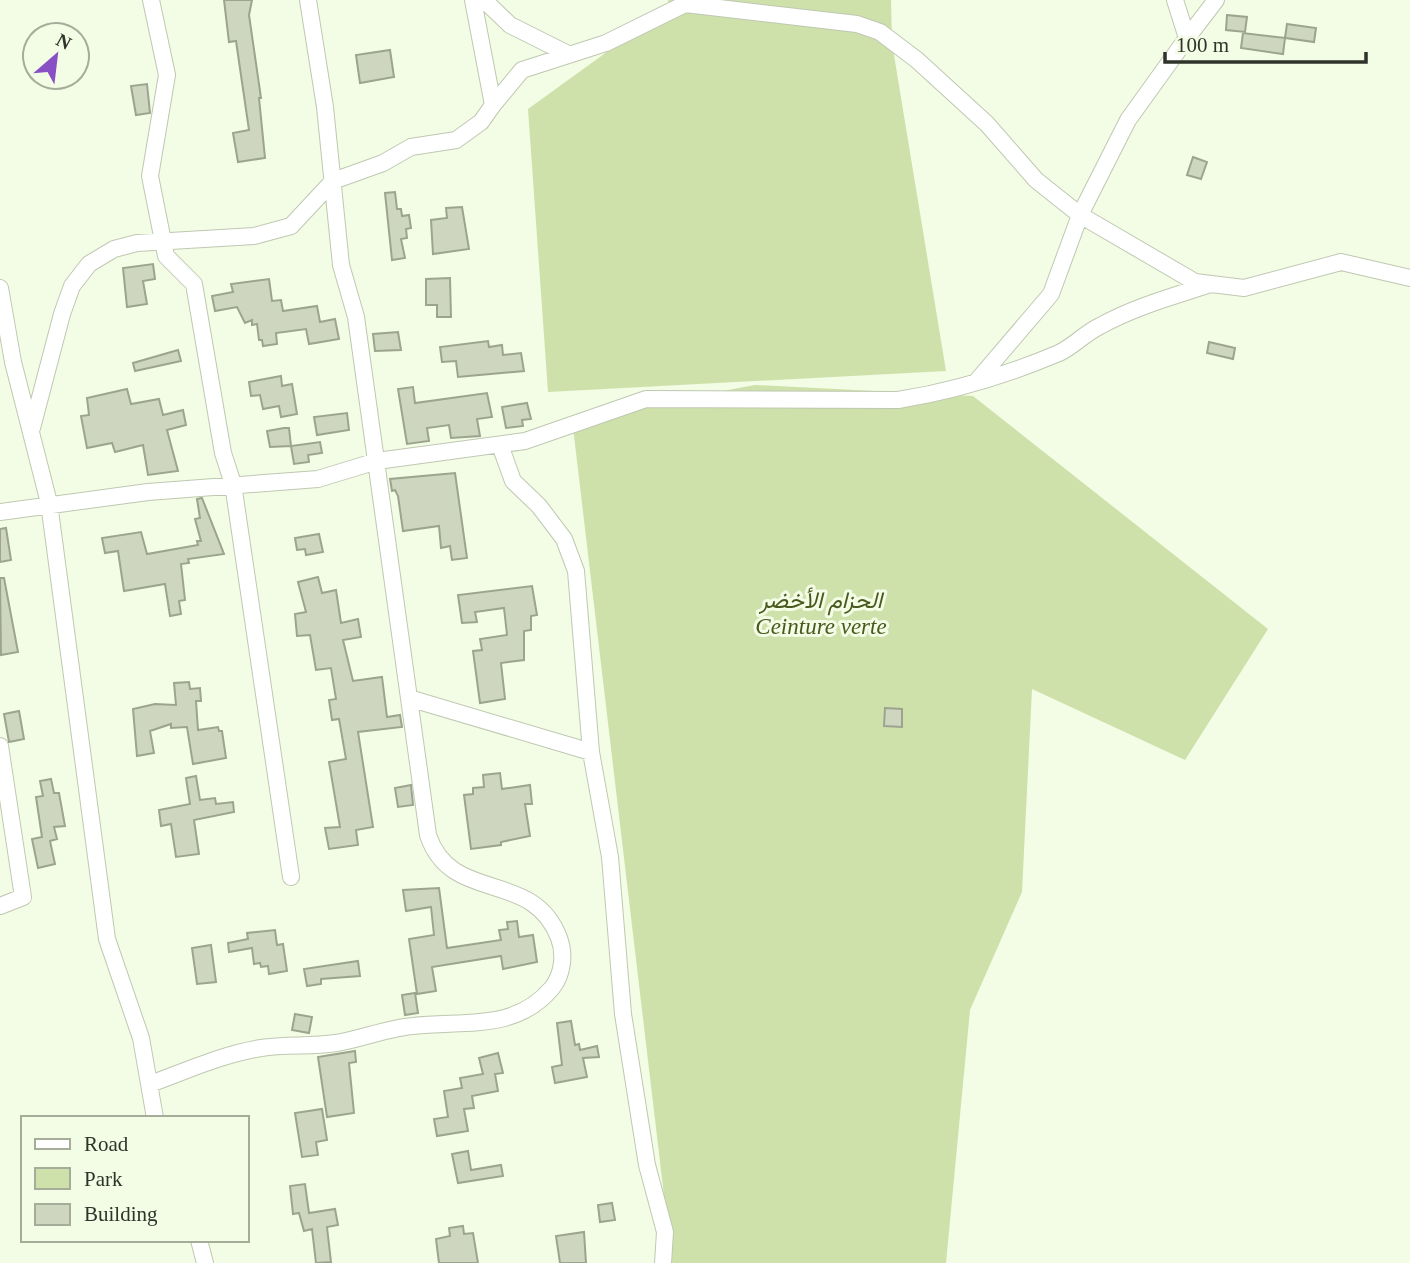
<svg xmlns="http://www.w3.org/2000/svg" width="1410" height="1263" viewBox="0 0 1410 1263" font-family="'Times New Roman',Vazirmatn,serif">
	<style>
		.green { fill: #cee1aa }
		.building { fill: #ced6c0; stroke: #9ca48f; stroke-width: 2 }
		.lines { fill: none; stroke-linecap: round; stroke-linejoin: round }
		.minor-casing { stroke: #bfc8b2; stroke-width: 18 }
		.minor { stroke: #fff; stroke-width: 16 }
		.labels { text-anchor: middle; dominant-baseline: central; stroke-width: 6; stroke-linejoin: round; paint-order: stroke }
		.park-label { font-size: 23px; font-style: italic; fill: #48591d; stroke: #f3fce5 }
	</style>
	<rect width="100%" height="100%" fill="#f3fce5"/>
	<path class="green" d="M668,0H891L892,43L946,371L548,392L528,109L669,7Z
		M755,385L973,396L1268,629L1185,760L1032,689L1022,892L970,1010L946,1263H672L572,419Z"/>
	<path class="building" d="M224,0H252L249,15L261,98H259L265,158L238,162L233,133L249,130L236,41L229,42Z
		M1227,15L1247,17L1245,32L1226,30Z
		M1287,24L1316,28L1314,42L1285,38L1283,54L1241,48L1243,33L1285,38Z
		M390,50L394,77L360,83L356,55Z
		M147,84L150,113L136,115L131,86Z
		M1193,157L1207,162L1201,179L1187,175Z
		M395,192L397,209H401L402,216L409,215L411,228L406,229L407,238L401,239L405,258L392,260L385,193Z
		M462,207L469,249L433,254L431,220L447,218L446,208Z
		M153,264L155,279L143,281L147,304L127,307L123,268Z
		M450,278L451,317H437V305H426V279Z
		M269,279L272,301L281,300L283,311L317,306L320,322L335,319L339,339L309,344L306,329L276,333L277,344L263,346L262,340H259L257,324L252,325V320L245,323L237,307L215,311L212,296L233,292L231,284Z
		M398,332L401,350L375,351L373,334Z
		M488,341L489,347L502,345L503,355L521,353L524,371L458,377L456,361L442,362L440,347Z
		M1209,342L1235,348L1233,359L1207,353Z
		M178,350L181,361L135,371L133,363Z
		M281,376L282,386L292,384L297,414L281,417L279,406L263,409L260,395L251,396L249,382Z
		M413,387L415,403L487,393L492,417L477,419L480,436L451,438L449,425L427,428L429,441L407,444L398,389Z
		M127,389L131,404L159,399L163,415L183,410L186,425L167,430L178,471L148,475L143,445L115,452L112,443L87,448L81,416L89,415L87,398Z
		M527,403L531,419L522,420L523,426L506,428L502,407Z
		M347,413L349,430L317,435L314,417Z
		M284,428H289L291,446L270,447L267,431Z
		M320,442L322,453L308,455L309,462L294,464L291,446Z
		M455,473L467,558L452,560L450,546L441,548L439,526L403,531L398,496L395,490L392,491L390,479Z
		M202,498L224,554L188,559L189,563L181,564L185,600L179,601L181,614L170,616L165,584L124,591L118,551L105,553L102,538L141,532L147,554L198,545L197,541H201L195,519L200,518L197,499Z
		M6,528L11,560L0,562V529Z
		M319,534L323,552L306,555L305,549L297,550L295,538Z
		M318,577L322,593L336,590L341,623L358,619L361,637L343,640L353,681L382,677L387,717L400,715L402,727L358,732L373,827L356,830L358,845L329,849L325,828L340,827L329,762L346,759L339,719L332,720L329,700L336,699L331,668L316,670L310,635L297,636L295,614L306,612L298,582Z
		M0,578H4L18,652L1,655Z
		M532,586L537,615L531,616V630L524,631V660L501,663L505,699L480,703L473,651L482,650L480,639L507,635L504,608L475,612L477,622L462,623L458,595Z
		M189,682L190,689L200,688L201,701H196L198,730L218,727L219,731H222L226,758L193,764L187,727L171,728V724L150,731L154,753L137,756L133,709L155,704L176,705L174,683Z
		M885,708L902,709V727L884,726Z
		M19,711L24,739L9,742L4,714Z
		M500,773L502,789L530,785L532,804H525L530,836L501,842V845L471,849L464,795L473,794V788L484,787L483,775Z
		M196,776L200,800L215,798L216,804L233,802L234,812L194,820L199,854L176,857L171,824L161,826L159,810L190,804L186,778Z
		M51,779L54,793H59L65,826L54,827L57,839L50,841L55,864L38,868L32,839L42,837L36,797L43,796L40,781Z
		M411,785L413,805L398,807L395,788Z
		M439,888L447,948L501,940L499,930L508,929L507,922L517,921L519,937L533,935L537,962L503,969L501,956L432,967L436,991L417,994L409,939L434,935L431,907L406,911L403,890Z
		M275,930L277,945L283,944L287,971L269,974L268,966L261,967L260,963L254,964L252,948L229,952L228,943L248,939L247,933Z
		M211,945L216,982L197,984L192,948Z
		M358,961L360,976L321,979V984L307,986L304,969Z
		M415,993L418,1013L405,1015L402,995Z
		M295,1014L312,1017L309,1033L292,1030Z
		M571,1021L575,1045L579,1044L580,1050L597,1046L599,1057L583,1058L587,1077L555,1083L552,1067L562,1065L557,1023Z
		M355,1051L356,1062L349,1063L354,1113L327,1117L318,1057Z
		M498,1053L503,1073L495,1074L498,1091L472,1096L474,1108L464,1109L468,1131L437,1136L434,1119L448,1117L444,1091L462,1088L460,1078L483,1074L479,1058Z
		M322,1109L327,1140L316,1142L318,1155L302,1157L295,1113Z
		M468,1151L471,1170L501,1165L503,1176L458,1183L452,1154Z
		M305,1184L309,1213L335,1209L338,1225L327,1227L331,1262L316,1263L312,1229L304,1231L299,1213L293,1214L290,1186Z
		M612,1203L615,1220L600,1222L598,1205Z
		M463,1226L464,1234L473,1233L478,1263H439L436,1239L450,1236L449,1228Z
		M584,1232L586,1263H560L556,1236Z"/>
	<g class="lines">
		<defs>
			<path id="minor" d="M151,0L167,75L150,176L166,256L194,284L223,453L233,484L291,877
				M473,0L493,105L522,70L606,43L685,4L857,24L880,32L917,60L987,124L1036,180L1080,215L1195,282L1244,288L1341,262L1410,278
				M484,0L510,25L568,54
				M1187,38L1216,0
				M0,288L13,362L49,503L107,939L141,1038L155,1118
				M976,382L1051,294L1080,215L1128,120L1187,38L1175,0
				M32,428L62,314L72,286L89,264L114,249L137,243L254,236L291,226L333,181L383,163L411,147L456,140L481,122L493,105
				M500,445L513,481L539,506L564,539L576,571L591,752L610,857L623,1014L647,1165L665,1232L663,1263
				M0,512L148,492L318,479L377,461L525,441L646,399L898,400C954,391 1007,375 1059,353C1074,346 1085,333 1100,326C1134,307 1174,296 1211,284
				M412,699L591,752
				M0,746L23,897L0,906
				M150,1084C186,1071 223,1054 261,1048C286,1044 311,1047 336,1043C362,1039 387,1028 413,1026C464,1020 515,1032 552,988C563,974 565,954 559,938C533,868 451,905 428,835L356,317L341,265L325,107L308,0
				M199,1240L205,1263"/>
		</defs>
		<use href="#minor" class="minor-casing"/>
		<use href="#minor" class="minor"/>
	</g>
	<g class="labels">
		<g class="park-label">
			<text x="821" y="600">الحزام الأخضر<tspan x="821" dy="26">Ceinture verte</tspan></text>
		</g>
	</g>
	<rect x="21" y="1116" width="228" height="126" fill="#f3fce5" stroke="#a5ac9a" stroke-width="2"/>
	<rect x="35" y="1139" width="35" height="10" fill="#ffffff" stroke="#a5ac9a" stroke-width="2"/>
	<text x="84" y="1151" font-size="21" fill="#2f332a">Road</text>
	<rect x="35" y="1168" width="35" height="21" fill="#cee1aa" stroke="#a5ac9a" stroke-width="2"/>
	<text x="84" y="1186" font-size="21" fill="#2f332a">Park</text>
	<rect x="35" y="1204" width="35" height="21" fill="#ced6c0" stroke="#a5ac9a" stroke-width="2"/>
	<text x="84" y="1221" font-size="21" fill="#2f332a">Building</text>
	<g transform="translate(56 56) rotate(28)"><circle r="33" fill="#f3fce5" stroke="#a5ac9a" stroke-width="2"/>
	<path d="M0-5L12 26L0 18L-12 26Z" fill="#894fc5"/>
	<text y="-10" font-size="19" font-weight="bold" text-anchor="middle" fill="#2f332a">N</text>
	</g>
	<path d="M1165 52v10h201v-10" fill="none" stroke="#2f332a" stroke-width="3.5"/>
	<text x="1176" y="52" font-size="21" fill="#2f332a" stroke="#f3fce5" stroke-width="5" paint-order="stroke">100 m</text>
</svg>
